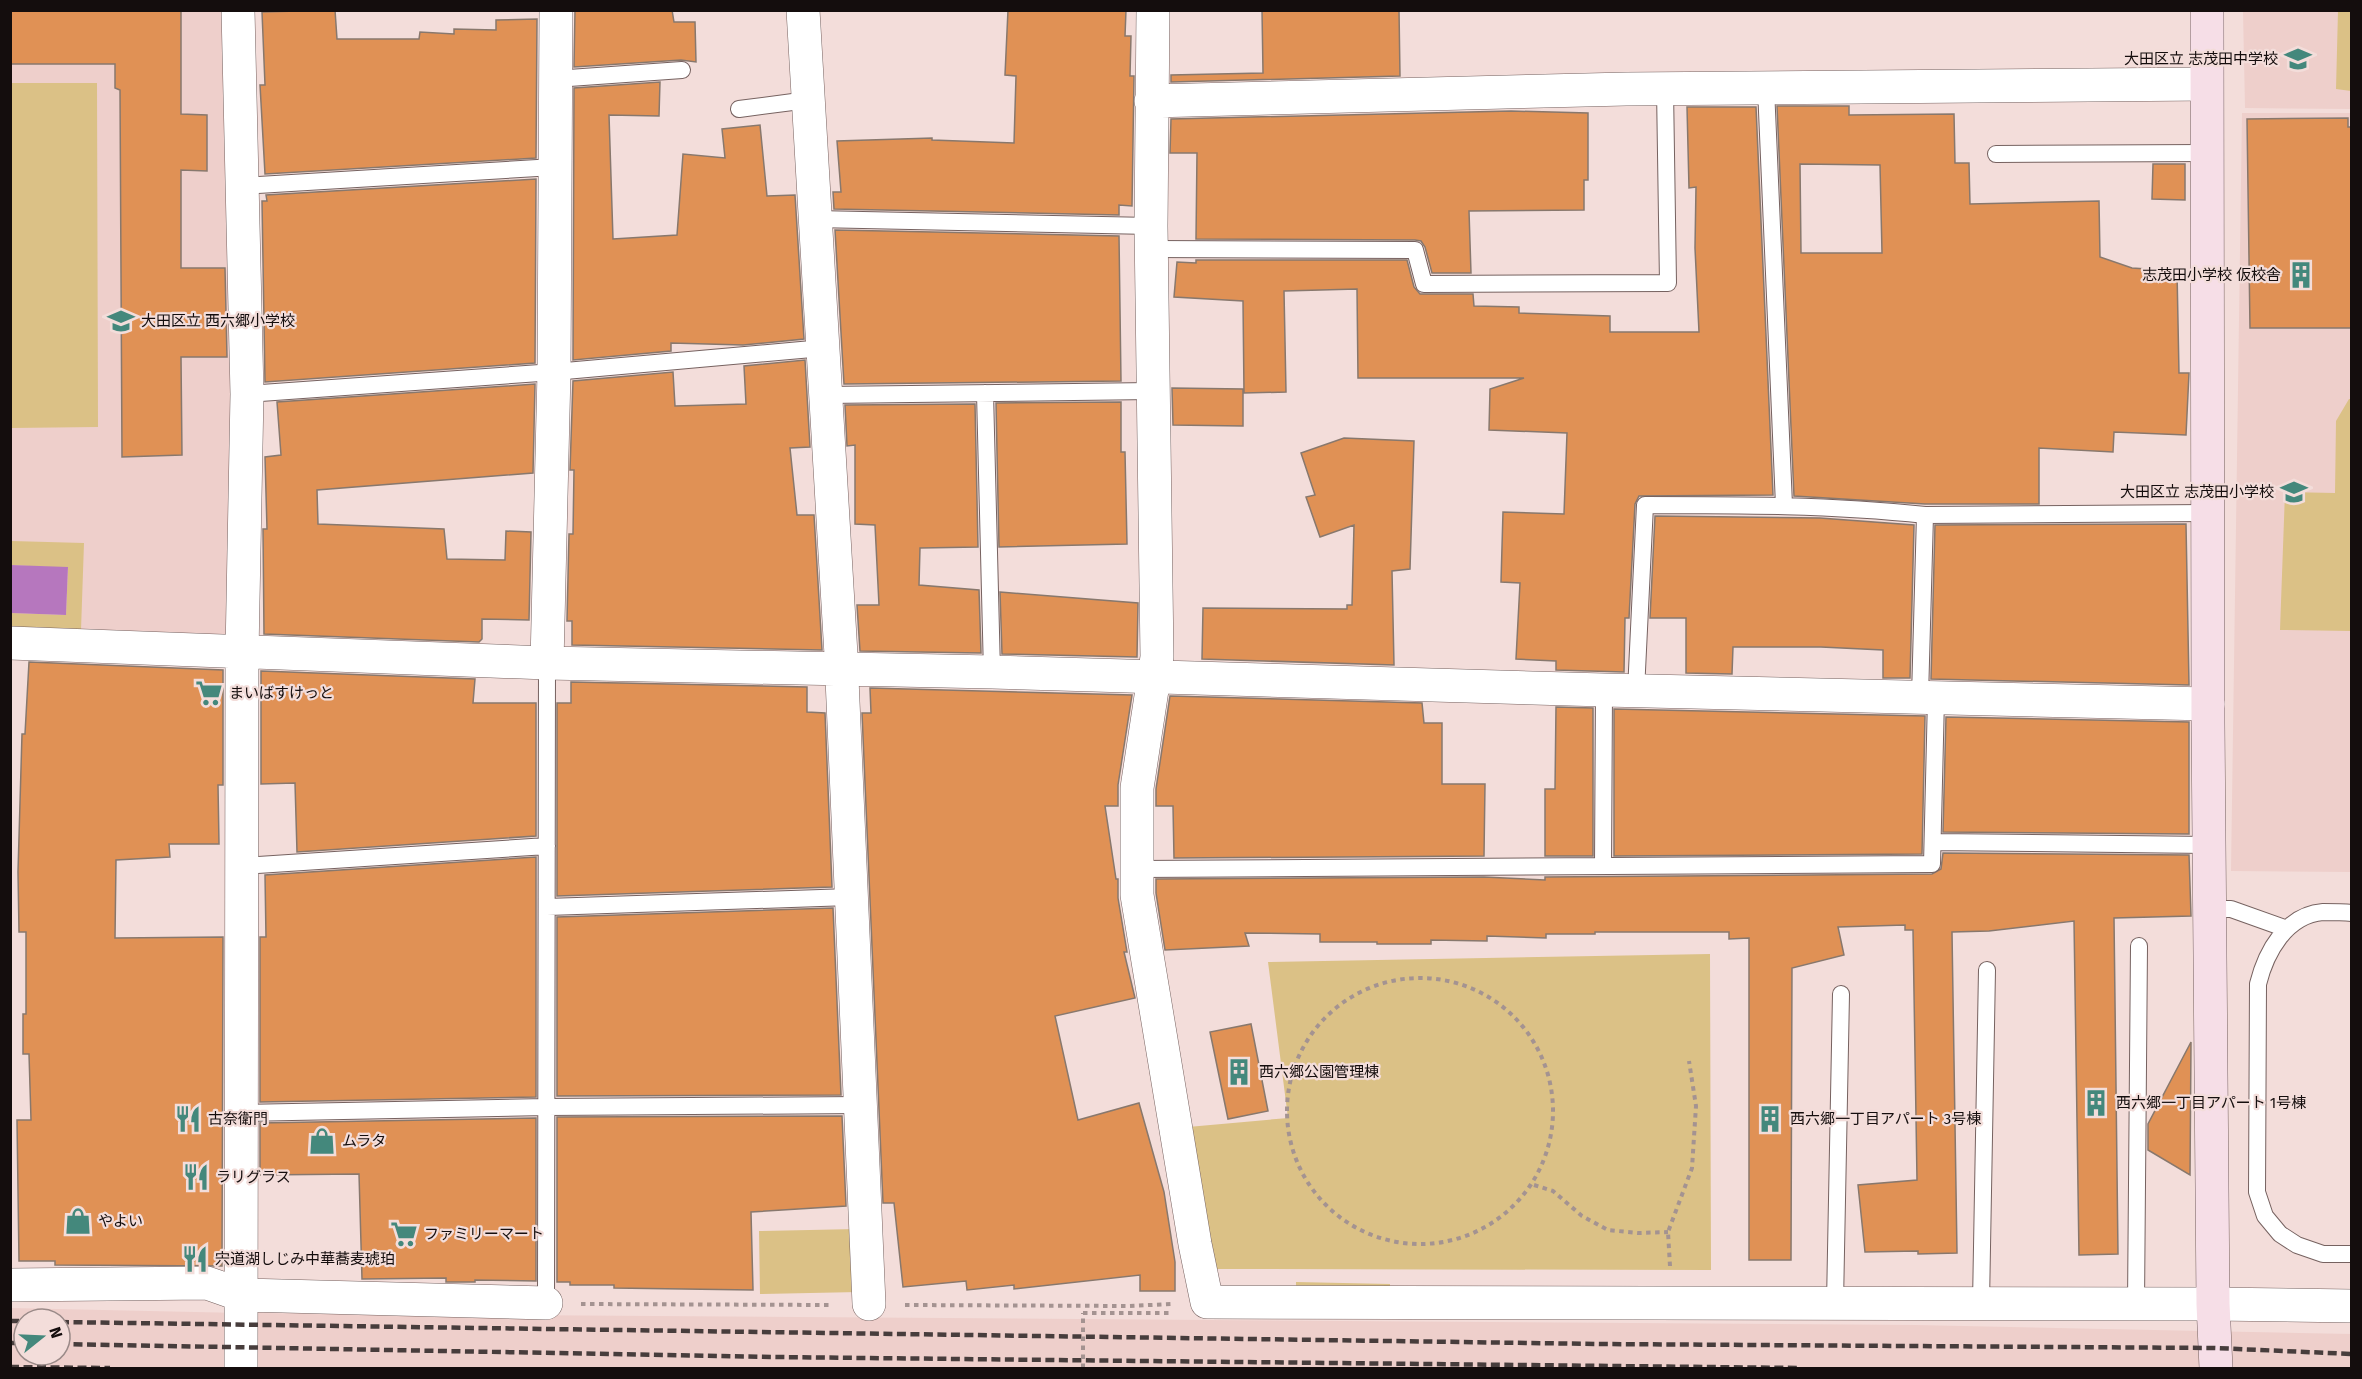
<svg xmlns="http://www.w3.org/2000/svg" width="2362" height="1379" viewBox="0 0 2362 1379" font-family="'Fira Sans','Noto Sans JP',sans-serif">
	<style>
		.built { fill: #eecfcb; fill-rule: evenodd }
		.green { fill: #dbc186 }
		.water { fill: #b677be }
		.building { fill: #e09155; stroke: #88786d; stroke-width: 1.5; fill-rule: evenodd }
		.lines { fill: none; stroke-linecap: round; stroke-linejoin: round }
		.lane-casing { stroke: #766260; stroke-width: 18 }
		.street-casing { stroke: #766260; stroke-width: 34 }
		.secondary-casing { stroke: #766260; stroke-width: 34 }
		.path { stroke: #a49391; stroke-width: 4; stroke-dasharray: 4.5 4.5; stroke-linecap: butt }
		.lane { stroke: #fff; stroke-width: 16 }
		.street { stroke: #fff; stroke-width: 33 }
		.secondary { stroke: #f6dee7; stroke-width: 33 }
		.rail { stroke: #473d3c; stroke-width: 4.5; stroke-dasharray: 9 4.5; stroke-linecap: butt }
		.path-bridge { stroke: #a49391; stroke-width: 4; stroke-dasharray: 4.5 4.5; stroke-linecap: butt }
		.labels { text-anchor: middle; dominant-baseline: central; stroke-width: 4.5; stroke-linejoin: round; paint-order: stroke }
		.poi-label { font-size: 15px; fill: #140d0d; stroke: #f3ddda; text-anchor: start }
	</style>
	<rect width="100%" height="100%" fill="#f3ddda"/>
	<path class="built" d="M10,11H230L231,632L216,646L11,634Z
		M2243,11H2351V109L2245,108Z
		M2242,113H2351V872L2231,871Z
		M11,1308L241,1313L1915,1325L2352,1334L2351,1368H11ZM24,1319H60V1355H24Z"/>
	<path class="green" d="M2338,11H2351V91L2336,89Z
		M10,83H97L98,427L11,428Z
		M2349,399H2352L2351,631L2280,630L2285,492L2335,493L2336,421Z
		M11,541L84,543L81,630L11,627V613L66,615L68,568L11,565Z
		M1710,954L1711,1270L1217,1269L1188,1127L1288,1118L1268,962Z
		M857,1229L859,1292L760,1294L759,1231Z
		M1296,1282L1390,1284V1288L1296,1286Z"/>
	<path class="water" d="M11,565L68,567L66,615L11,613Z"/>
	<path class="building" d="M10,10H181V114L207,115V171L181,170V268H225L227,357H181L182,455L122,457L120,90L115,88V64H10Z
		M335,10L337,39H419L420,32L454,34V29L496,30V20L537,19L536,158L265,174L260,85H265L262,12Z
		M575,10H672L674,22H695L696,62L681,60L574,67Z
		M1008,10H1126L1125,36H1131L1130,76H1134L1132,206L1119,205V215L834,209L833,192H841L837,141L932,138V140L1014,143L1016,76L1005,75Z
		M1262,10H1399L1400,76L1171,82V75L1263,73Z
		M660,82L659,116L609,115L613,239L677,235L683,154L725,158L722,129L760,125L767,196L795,195L804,339L743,345L671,343V351L573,360L574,88Z
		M1777,106H1849V115L1954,114L1955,163H1969L1970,204L2099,201L2100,257L2132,268L2177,271L2179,373H2189L2186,435L2114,432L2113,452L2039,448V504H1925L1794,496ZM1800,164L1880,165L1882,253H1801Z
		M1687,107H1756L1773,495L1639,496L1635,504L1629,618H1625L1624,672L1556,670V661L1516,659L1520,583L1501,582L1503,512L1564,514L1567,433L1489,430L1490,389L1524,378H1358L1357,289L1284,291L1286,392L1244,393L1243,301L1174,297L1177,262L1196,263V260H1407L1414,287L1420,294H1473L1474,306L1519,307V313L1610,316V332H1699L1695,248L1696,187L1689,188Z
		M1511,111L1588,113V180H1584V210L1469,211L1471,273H1432L1425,247L1421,241L1415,240L1196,239L1197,153H1170L1171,119Z
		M2348,118V127H2352V328H2250L2247,119Z
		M2153,164H2185V200L2152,199Z
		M536,179L535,363L265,382L262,201H267L266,195Z
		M835,230L1119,236L1121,381L844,384Z
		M805,360L810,447L790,448L797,515H814L822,650L572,645V621H567L569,534H573L574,470H570L573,381L673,372L675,406L746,404L744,366Z
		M535,384L533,473L317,490L318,524L444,529L447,559L505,560L506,531L531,532L529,620L482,619V639L479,642L264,634L263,529H267L265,457L281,455L277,402Z
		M1172,388L1243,389V426L1173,425Z
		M1121,402V452H1125L1127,544L999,547L996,403Z
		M975,404L978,547L920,548L919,585L979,590L981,653L860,651L857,605H879L875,525L855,524V445L847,446L845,405Z
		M1344,438L1414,441L1410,569L1392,571L1394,665L1202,659L1203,608L1347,609V605H1352L1354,525L1320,537L1306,497L1315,495L1301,453Z
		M1655,516L1820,518L1914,525L1910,678H1883V650L1821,647H1733L1732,674L1686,673V618H1650Z
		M2186,524L2189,685L1931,679L1935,525Z
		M1000,592L1138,603L1137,657L1002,654Z
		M29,662L223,670V785H218L219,844H169L170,857L116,860L115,938L223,937L222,1266L55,1265V1261H19L17,1120H31L29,1054H23V1014H26V932H19L18,872L22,734H25Z
		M261,671L475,679L473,703H536V836L297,852L295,783L261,784Z
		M571,682L807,687V712L825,713L832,887L557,896V703H571Z
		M870,688L1132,695L1118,785V806H1105L1116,879H1118V898L1127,952H1124L1135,998L1055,1016L1078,1120L1139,1103L1164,1192L1175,1262V1291H1140V1275L1014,1289V1285L967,1290L966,1281L903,1287L894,1203H883L862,713H871Z
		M1170,696L1422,703L1424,723H1442V784H1485L1484,856L1174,858L1173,806H1156V789Z
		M1556,707L1593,708V856H1545V789H1555Z
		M1614,709L1925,716L1922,854L1614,856Z
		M1946,717L2189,722V834L1943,832Z
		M1943,853L2189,855L2191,916L2114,918L2118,1254L2079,1255L2074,921L1989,931L1952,932L1957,1253L1918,1254V1251L1865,1252L1858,1185L1917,1180L1913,930H1905V925L1838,927L1844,955L1792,968L1791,1260H1749V938L1729,939V932H1595V934H1546V938L1487,936V941L1431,940V944H1377V942H1320V934L1245,933L1249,946L1165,950L1156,893V879L1484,877L1545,880V877L1932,874L1941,869Z
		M536,857V1097L260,1102V937H266L265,875Z
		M833,908L841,1095L557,1096V917Z
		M1251,1024L1268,1111L1228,1119L1210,1032Z
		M2191,1042L2190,1175L2148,1150V1124Z
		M842,1116L846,1206L751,1212L753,1290L614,1288V1285H570V1282H557V1117Z
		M536,1118V1281L475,1280V1282H446V1278L362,1279L359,1174L260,1175V1123Z"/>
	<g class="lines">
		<defs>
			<path id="lane" d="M555,79L682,70
				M1766,88L1784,505
				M739,109L808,100
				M1996,154L2207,153
				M241,186L554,167
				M815,219L1151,226
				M1151,249L1415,250L1424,284L1668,283L1665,89
				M985,393L992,672
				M247,394L554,372L823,348
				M825,395L1152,391
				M1925,515L2207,513
				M1636,691L1645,505C1739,505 1832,505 1925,515L1920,697
				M1933,842L2209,845
				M241,866L547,846
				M1603,866L1604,690
				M1137,869L1932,864L1936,698
				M547,907L850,897
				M2210,909H2231L2287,929
				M2352,913C2342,912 2332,912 2323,912C2286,915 2266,952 2258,984L2257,1192L2265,1216L2280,1234L2297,1245L2323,1254H2352
				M241,1113L546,1107L861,1105
				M546,1303L547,663
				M1835,1303L1841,994
				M1981,1303L1987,970
				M2136,1304L2139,946"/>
			<path id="street" d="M238,10L247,394L242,653L241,1368
				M803,10L841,655L869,1304
				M1153,10L1151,226L1157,657L1137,788V895L1195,1244L1207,1302L2213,1304L2352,1306
				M1151,101L1626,89L2206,84
				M10,643L547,663L992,672L1604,690L2208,704
				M547,663L554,372L556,10
				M10,1285L207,1283L241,1295L546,1303"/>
			<path id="secondary" d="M2207,10L2208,723L2213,1304L2216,1368"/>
		</defs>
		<use href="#lane" class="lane-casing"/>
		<use href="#street" class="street-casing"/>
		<use href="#secondary" class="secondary-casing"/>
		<path class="path" d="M1287 1111a133 133 0 1 1 266 0a133 133 0 1 1-266 0Z
			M1534,1185L1553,1191L1582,1216L1608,1230L1638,1233L1668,1232
			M1670,1266L1668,1232L1692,1168L1696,1106L1689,1061
			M581,1304L832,1305
			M905,1305L1129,1306L1171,1304
			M1083,1313H1173"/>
		<use href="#lane" class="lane"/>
		<use href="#street" class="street"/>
		<use href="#secondary" class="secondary"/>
		<path class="rail" d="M10,1321H24
			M60,1322L1600,1344L2215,1348L2352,1354
			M10,1343H24
			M60,1344L773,1357L1801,1368
			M10,1367L110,1368"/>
		<path class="path-bridge" d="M1083,1368V1313"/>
	</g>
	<defs>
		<symbol id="school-bare" viewBox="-9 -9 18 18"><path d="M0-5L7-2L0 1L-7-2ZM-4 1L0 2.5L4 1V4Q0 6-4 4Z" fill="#44887c" stroke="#f3ddda" stroke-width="2.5" paint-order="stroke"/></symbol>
		<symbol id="building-bare" viewBox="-9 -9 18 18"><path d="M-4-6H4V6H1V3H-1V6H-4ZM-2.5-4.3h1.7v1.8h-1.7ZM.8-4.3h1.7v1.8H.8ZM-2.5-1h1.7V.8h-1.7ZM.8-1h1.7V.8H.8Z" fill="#44887c" stroke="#f3ddda" stroke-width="2.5" paint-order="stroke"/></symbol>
		<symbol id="supermarket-bare" viewBox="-9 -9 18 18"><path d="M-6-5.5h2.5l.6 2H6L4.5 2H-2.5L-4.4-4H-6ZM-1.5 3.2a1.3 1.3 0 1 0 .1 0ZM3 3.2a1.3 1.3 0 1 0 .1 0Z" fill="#44887c" stroke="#f3ddda" stroke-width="2.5" paint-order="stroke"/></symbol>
		<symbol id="restaurant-bare" viewBox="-9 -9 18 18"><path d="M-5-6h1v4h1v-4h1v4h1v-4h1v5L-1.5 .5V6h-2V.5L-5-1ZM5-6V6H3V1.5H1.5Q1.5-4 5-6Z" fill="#44887c" stroke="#f3ddda" stroke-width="2.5" paint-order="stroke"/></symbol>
		<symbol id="shop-bare" viewBox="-9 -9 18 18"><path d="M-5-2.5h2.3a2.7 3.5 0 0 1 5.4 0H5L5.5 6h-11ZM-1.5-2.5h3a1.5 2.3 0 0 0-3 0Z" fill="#44887c" stroke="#f3ddda" stroke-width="2.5" paint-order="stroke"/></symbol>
	</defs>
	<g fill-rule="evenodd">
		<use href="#school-bare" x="2279" y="40" width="38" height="38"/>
		<use href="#building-bare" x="2282" y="256" width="38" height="38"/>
		<use href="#school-bare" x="102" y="302" width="38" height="38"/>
		<use href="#school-bare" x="2275" y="473" width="38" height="38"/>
		<use href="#supermarket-bare" x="190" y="674" width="38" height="38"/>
		<use href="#building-bare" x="1220" y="1053" width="38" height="38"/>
		<use href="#building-bare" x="2077" y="1084" width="38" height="38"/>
		<use href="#restaurant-bare" x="169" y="1100" width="38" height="38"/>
		<use href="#building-bare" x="1751" y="1100" width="38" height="38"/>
		<use href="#shop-bare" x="303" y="1122" width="38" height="38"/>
		<use href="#restaurant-bare" x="177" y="1158" width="38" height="38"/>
		<use href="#shop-bare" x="59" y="1202" width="38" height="38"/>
		<use href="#supermarket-bare" x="385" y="1215" width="38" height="38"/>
		<use href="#restaurant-bare" x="176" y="1240" width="38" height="38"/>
	</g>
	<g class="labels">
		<g class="poi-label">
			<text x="2278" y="59" text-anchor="end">大田区立 志茂田中学校</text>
			<text x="2281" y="275" text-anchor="end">志茂田小学校 仮校舎</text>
			<text x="141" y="321">大田区立 西六郷小学校</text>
			<text x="2274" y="492" text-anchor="end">大田区立 志茂田小学校</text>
			<text x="229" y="693">まいばすけっと</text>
			<text x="1259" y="1072">西六郷公園管理棟</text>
			<text x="2116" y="1103">西六郷一丁目アパート 1号棟</text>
			<text x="208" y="1119">古奈衛門</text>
			<text x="1790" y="1119">西六郷一丁目アパート 3号棟</text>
			<text x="342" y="1141">ムラタ</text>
			<text x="216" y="1177">ラリグラス</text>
			<text x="98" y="1221">やよい</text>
			<text x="424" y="1234">ファミリーマート</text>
			<text x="215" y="1259">宍道湖しじみ中華蕎麦琥珀</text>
		</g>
	</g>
	<rect width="2362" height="1379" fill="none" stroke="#140d0d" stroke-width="24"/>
	<g transform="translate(42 1337) rotate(72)"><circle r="28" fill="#f3ddda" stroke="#9a8a88" stroke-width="1.5"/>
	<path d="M0-4.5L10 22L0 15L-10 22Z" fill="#44887c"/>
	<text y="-9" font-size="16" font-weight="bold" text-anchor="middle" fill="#140d0d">N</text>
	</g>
</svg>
